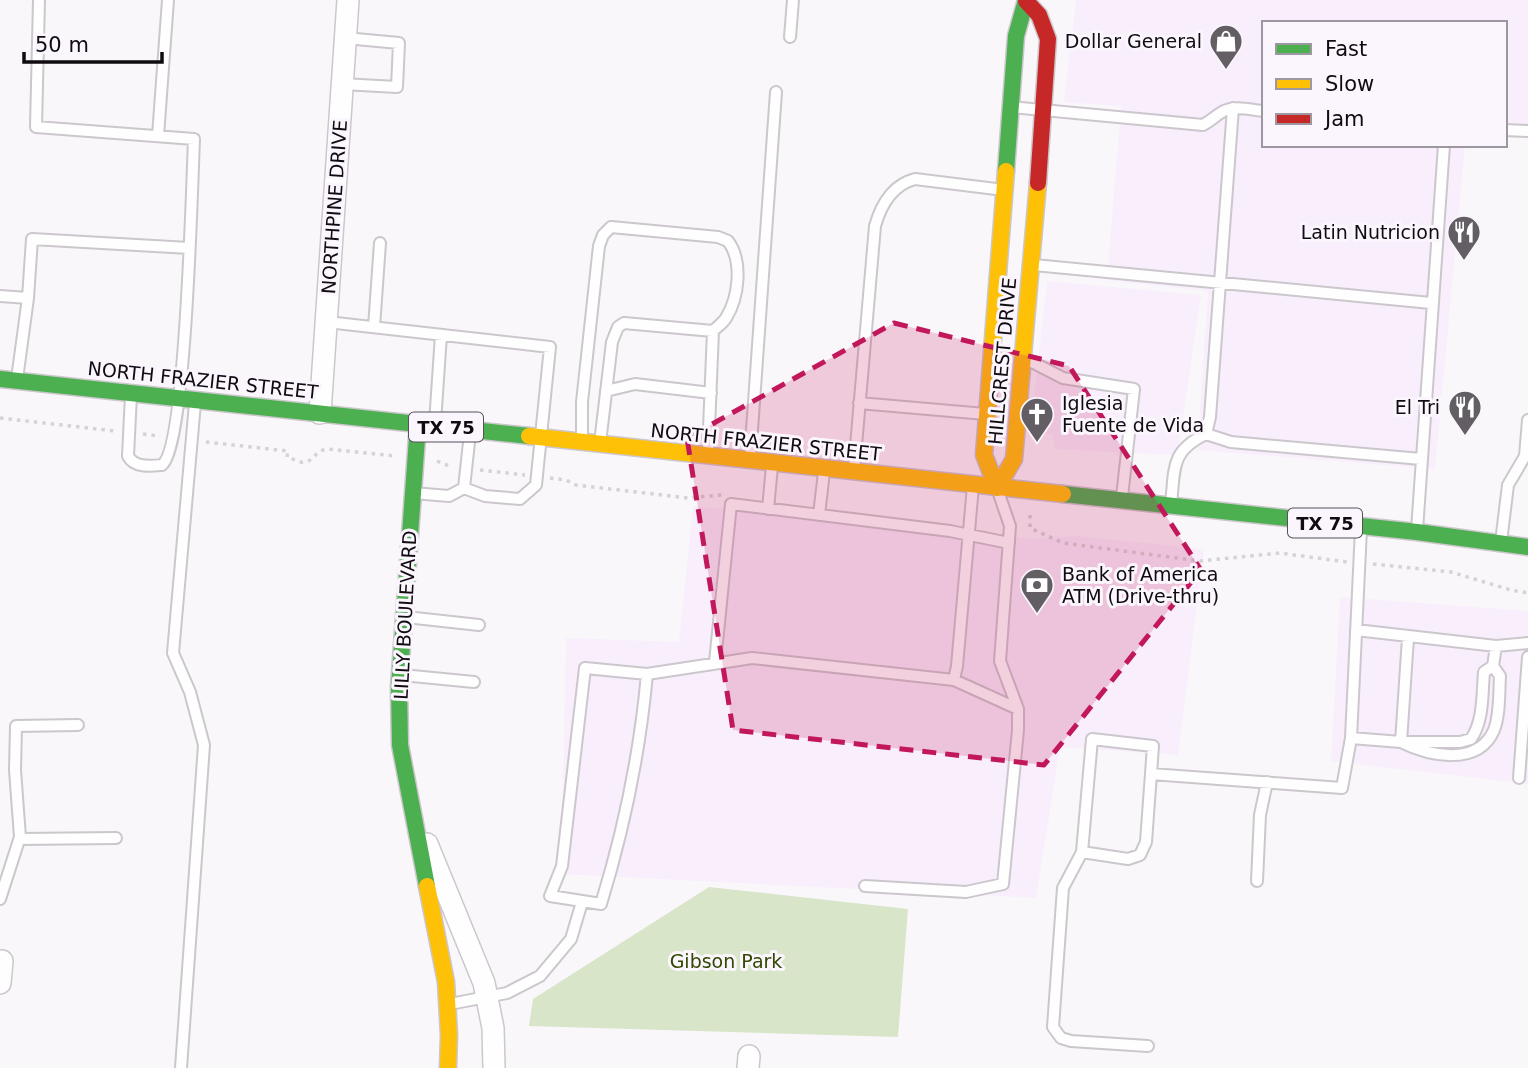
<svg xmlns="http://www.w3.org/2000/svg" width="1528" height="1068" viewBox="0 0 1528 1068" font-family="'DejaVu Sans',sans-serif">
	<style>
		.built { fill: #f8eefc }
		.green { fill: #d8e5c9 }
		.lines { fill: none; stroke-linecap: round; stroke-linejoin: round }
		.lane-casing { stroke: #cbc7cc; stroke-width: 14 }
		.street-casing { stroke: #cbc7cc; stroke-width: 24 }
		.fast-casing { stroke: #cbc7cc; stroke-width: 19 }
		.slow-casing { stroke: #cbc7cc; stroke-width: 19 }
		.jam-casing { stroke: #cbc7cc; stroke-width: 19 }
		.path { stroke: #d5d3d5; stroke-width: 3.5; stroke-dasharray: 3.5 5; stroke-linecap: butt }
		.lane { stroke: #fefefe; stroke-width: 10 }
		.street { stroke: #fefefe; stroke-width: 21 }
		.fast { stroke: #4caf50; stroke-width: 16 }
		.slow { stroke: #ffc107; stroke-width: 16 }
		.jam { stroke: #c62828; stroke-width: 16 }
		.marked { fill: #c2185b; fill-opacity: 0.2; stroke: #c2185b; stroke-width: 5; stroke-dasharray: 14 9; stroke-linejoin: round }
		.labels { text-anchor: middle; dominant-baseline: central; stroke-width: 6; stroke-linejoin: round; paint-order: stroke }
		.shield { fill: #fbf5fd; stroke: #565158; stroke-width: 2 }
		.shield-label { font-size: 18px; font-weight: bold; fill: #100b11 }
		.poi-label { font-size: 19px; fill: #100b11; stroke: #fbf5fd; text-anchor: end }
		.street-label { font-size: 19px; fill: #100b11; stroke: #fbf5fd }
		.park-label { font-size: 19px; fill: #314902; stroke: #fbf5fd }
	</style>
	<rect width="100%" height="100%" fill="#faf7fb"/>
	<path class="built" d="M1076,0H1528V137L1505,136V23H1264V145H1465L1435,469L1197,450L1208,291L1107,280L1121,106L1064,102Z
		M1047,281L1201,295L1179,445L1172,455L1054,449L1053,434H1030Z
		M693,506L1033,539L1076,536L1204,549L1178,755L1060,747L1036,898L561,874L566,638L679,642Z
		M1340,597L1528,611V784L1331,761Z"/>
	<path class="green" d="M709,887L908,909L898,1037L529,1026L533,999Z"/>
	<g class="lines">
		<defs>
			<path id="lane" d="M39,0L36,127L194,139C192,183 186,447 162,465C151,466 134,468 128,456L131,395
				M790,37L793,0
				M342,84L397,87L399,43L345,38
				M1011,107L1203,125C1211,121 1215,116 1222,112C1234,105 1251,110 1264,111
				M1505,130L1528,131
				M158,136L168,0
				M1034,265L1431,303
				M0,296L28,298L17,379
				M28,298L32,239L189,248
				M327,322L550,347L536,485L520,499L485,496L464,488L470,433
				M374,327L380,243
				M1026,359L1063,378L1134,389L1122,497
				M606,391L635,384L711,393
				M859,403L985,414
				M435,423L441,335
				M1206,434L1231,442L1421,459
				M582,439V402L599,246L603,235L611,227L718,237L728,241C743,261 739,297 726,318C723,323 717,327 713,331
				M600,443L612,342L618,327L624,323L713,331L708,453
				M750,458L776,92
				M854,469L875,226C881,205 892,185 915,179L1004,190
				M413,493L449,496L464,488
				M1171,504C1175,469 1170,451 1206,434L1210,417L1233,108
				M768,509L772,466
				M819,515L824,472
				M1417,530L1444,145
				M1501,542L1508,485L1525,456L1528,420
				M406,617L479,625
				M1356,630L1496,646L1528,643
				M715,662L731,504L950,531L1009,543
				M585,668L647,674C640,752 624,829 601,904L550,896L562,866Z
				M647,674L752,658L954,680L957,666L973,486
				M402,675L474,682
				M954,680L1018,709
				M1351,738L1401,742L1408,638
				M1401,742C1429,756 1478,767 1494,730C1500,715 1499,692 1500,676L1493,666L1496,646
				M1404,742H1460L1471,739C1484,720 1482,694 1484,672L1493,666
				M1151,774L1342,788L1351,738L1361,529
				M1519,778L1528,657
				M20,839L116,838
				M1082,852L1092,739L1153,746L1146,842L1140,855L1128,859L1082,852L1063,888L1053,1027L1061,1038L1071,1041L1148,1046
				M1257,881L1260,815L1267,782
				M865,886L966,892L1003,884L1018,730V709L1000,661L1010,526L998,491
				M0,899L20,837L15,770L16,726L78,725
				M450,1004L507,993L540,976L571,939L582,902
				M181,1068L204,745L190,692L173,653L195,403"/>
			<path id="street" d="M320,413L348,0
				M427,844L484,983L493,1028L494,1068
				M0,983L2,961
				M748,1068L749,1056"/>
			<path id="fast" d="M1006,171L1016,36L1026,0
				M0,379L529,436
				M418,424L399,687L400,745L427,886
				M1063,494L1417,532L1528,547"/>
			<path id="slow" d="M529,436L1063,494
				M997,488L1014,459L1038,183
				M997,488L984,455L1006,171
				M427,886L446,982L449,1035L448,1068"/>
			<path id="jam" d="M1026,1L1039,15L1048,39L1038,183"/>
		</defs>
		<use href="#lane" class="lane-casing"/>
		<use href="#street" class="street-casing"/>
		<use href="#fast" class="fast-casing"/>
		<use href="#slow" class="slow-casing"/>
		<use href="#jam" class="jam-casing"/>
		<path class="path" d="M0,418L115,431
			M143,434L160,436
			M206,442L288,451L287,457C293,458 300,464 306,462C315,459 316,450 328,449L395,456
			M437,461L452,467
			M480,470L525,475
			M550,478L566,480L576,485L688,498L722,495
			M1030,515V528L1063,543L1200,561L1280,553L1347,562
			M1373,564L1451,572L1511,590L1528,593"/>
		<use href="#lane" class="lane"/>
		<use href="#street" class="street"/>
		<use href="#fast" class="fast"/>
		<use href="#slow" class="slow"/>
		<use href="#jam" class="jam"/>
	</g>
	<path class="marked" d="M894,323L1069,366L1201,570L1044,765L733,730L687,438Z"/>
	<defs>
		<symbol id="shop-pin" viewBox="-11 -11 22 30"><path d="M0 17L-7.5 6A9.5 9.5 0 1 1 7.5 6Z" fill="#625e63" stroke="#fbf5fd"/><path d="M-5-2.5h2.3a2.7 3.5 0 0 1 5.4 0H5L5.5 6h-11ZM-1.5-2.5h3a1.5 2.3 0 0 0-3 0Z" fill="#fff"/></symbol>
		<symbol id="restaurant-pin" viewBox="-11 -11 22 30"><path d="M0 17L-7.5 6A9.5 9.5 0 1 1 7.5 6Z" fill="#625e63" stroke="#fbf5fd"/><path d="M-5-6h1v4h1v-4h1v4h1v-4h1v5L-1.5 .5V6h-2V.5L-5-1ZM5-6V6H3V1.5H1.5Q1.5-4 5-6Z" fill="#fff"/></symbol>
		<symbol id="church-pin" viewBox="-11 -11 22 30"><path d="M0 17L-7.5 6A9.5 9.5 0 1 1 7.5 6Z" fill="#625e63" stroke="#fbf5fd"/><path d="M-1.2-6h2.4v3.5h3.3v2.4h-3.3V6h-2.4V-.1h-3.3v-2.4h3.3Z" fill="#fff"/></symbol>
		<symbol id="bank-pin" viewBox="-11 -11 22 30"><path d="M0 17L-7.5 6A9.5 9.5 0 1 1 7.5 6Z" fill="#625e63" stroke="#fbf5fd"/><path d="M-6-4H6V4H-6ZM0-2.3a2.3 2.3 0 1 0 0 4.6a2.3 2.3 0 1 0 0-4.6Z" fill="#fff"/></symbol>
	</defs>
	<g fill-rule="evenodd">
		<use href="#shop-pin" x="1207" y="22" width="38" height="52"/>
		<use href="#restaurant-pin" x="1445" y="213" width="38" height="52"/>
		<use href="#restaurant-pin" x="1446" y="388" width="38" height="52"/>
		<use href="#church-pin" x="1018" y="395" width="38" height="52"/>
		<use href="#bank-pin" x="1018" y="566" width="38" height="52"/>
	</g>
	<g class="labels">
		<g class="shield">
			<rect x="409" y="412.5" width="74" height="29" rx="5"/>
			<rect x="1288" y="508.5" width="74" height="29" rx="5"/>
		</g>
		<g class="shield-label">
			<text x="446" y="427">TX 75</text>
			<text x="1325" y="523">TX 75</text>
		</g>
		<g class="poi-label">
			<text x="1202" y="41">Dollar General</text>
			<text x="1440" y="232">Latin Nutricion</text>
			<text x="1062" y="403" text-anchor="start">Iglesia<tspan x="1062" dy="22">Fuente de Vida</tspan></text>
			<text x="1440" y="407">El Tri</text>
			<text x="1062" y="574" text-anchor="start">Bank of America<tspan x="1062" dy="22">ATM (Drive-thru)</tspan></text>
		</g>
		<g class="street-label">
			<text transform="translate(334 207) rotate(-86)">NORTHPINE DRIVE</text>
			<text transform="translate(1002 361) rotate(-85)">HILLCREST DRIVE</text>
			<text transform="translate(203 380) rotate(6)">NORTH FRAZIER STREET</text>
			<text transform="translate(766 442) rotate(6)">NORTH FRAZIER STREET</text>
			<text transform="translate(405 615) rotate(-87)">LILLY BOULEVARD</text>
		</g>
		<g class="park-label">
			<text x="726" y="961">Gibson Park</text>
		</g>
	</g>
	<rect x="1262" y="21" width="245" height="126" fill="#fbf5fd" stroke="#9d979f" stroke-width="2"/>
	<rect x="1276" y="44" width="35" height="10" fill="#4caf50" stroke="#9d979f" stroke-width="2"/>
	<text x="1325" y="56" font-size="21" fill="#100b11">Fast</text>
	<rect x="1276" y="79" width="35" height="10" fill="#ffc107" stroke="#9d979f" stroke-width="2"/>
	<text x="1325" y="91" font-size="21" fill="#100b11">Slow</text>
	<rect x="1276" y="114" width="35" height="10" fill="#c62828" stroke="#9d979f" stroke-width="2"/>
	<text x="1325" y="126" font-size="21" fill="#100b11">Jam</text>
	<path d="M24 52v10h138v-10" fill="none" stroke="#100b11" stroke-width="3.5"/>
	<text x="35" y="52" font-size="21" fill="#100b11" stroke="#fbf5fd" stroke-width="5" paint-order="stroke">50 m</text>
</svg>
